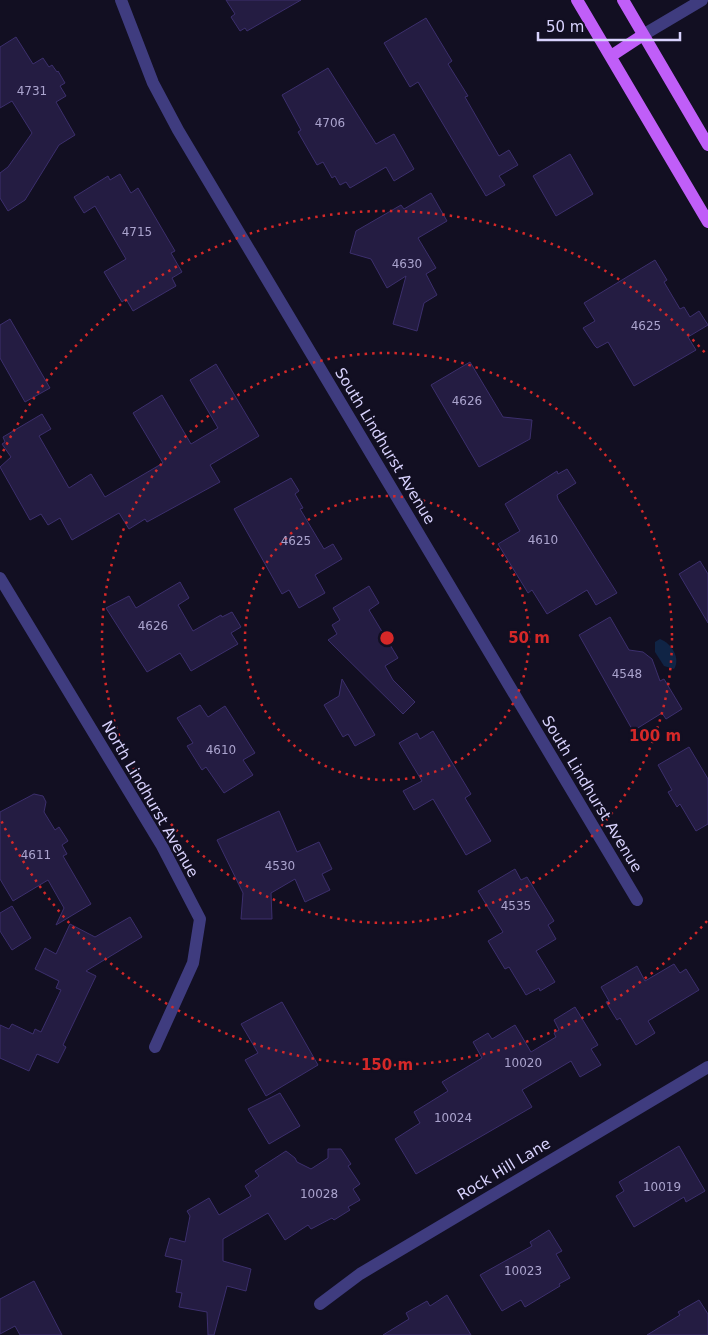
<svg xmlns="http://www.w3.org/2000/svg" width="708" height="1335" viewBox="0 0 708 1335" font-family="'DejaVu Sans',sans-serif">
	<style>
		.water { fill: #102445 }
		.building { fill: #241c42; stroke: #3c2f6d }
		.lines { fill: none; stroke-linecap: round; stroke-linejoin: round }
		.minor { stroke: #3f3c7f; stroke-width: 12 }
		.major { stroke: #c05ef8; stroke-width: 12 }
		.ring { fill: none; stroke: #d62828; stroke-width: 2.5; stroke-dasharray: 2.5 5 }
		.labels { text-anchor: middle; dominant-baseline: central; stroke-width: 4.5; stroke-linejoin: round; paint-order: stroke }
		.number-label { font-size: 12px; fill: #aba4ce }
		.street-label { font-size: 15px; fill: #d8d2fd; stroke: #120f22 }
		.centre { fill: #d62828; stroke: #120f22; stroke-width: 2.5 }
		.ring-label { font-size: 15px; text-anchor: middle; font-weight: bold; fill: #d62828; stroke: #120f22; stroke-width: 4.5; stroke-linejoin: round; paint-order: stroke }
	</style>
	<rect width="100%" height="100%" fill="#120f22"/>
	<path class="water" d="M660,639C671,643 681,658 674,669L664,666L655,652V642Z"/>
	<path class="building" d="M226,0H301L247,31L245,28L240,31L231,17L235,14Z
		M426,18L452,61L448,64L468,96L465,97L499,156L509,150L518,165L499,176L505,185L486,196L418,82L410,87L384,43Z
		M16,37L33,64L43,58L49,67L52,65L57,72L58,71L65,83L60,86L66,96L56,102L75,135L59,145L25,200L8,211L0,198V173L8,167L32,133L12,101L0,108V47Z
		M328,68L376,144L394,134L414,169L394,181L386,167L350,188L346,182L340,185L335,176L332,178L323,162L317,165L298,132L301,130L282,95Z
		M570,154L593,194L556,216L533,176Z
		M120,174L131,193L138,188L175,251L171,253L182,272L172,278L176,286L133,311L126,299L122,302L104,272L126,259L95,206L84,213L74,197L108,176L110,180Z
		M431,193L447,221L418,238L436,268L426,274L437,295L424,303L417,331L393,324L406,276L387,288L371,259L350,253L356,231L401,205L404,209Z
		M655,260L667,280L664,282L680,309L684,307L690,317L699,311L708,325L688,337L696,350L634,386L608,342L597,348L595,346L583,328L595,321L584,303Z
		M10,319L50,388L25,402L0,358V325Z
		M470,362L503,417L532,420L530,439L479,467L431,385Z
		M216,364L259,436L210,465L220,482L147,522L145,519L129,529L119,513L72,540L60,518L48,525L41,514L30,520L0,467L11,457L2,444L5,442L3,437L42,414L51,429L39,436L69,488L91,474L105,497L163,463L133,413L162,395L191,444L218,428L190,380Z
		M567,469L576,483L557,495L558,499L617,593L596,605L587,590L547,614L532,590L528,593L498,544L520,531L505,504L557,471L558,474Z
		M291,478L299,491L295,494L303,508L300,509L324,549L333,544L342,559L315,575L325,593L299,608L289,590L282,594L234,509Z
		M700,561L708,574V623L679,574Z
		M180,582L189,598L178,605L193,631L221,615L222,617L232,612L241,627L231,633L238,644L191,671L180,653L147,672L106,608L129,596L136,608Z
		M369,586L379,603L369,610L398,658L385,666L393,680L415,702L403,714L328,640L337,634L332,625L340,620L333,608Z
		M610,617L629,650L643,652L652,659L660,681L664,679L682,709L666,719L662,713L633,731L579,635Z
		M342,679L375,735L355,746L348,734L343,737L324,705L339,696Z
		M200,705L208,717L225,706L255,753L243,760L253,775L224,793L206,767L202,770L187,746L193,743L177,718Z
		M433,731L471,794L465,798L491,841L466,855L433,799L414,810L403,791L422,781L399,743L417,733L420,739Z
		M689,747L708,779V824L696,831L680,804L677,807L668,792L672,790L658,765Z
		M34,794L43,796L46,802L44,812L55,830L59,827L68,841L62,845L67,854L63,856L91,904L56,925L64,908L48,880L13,901L0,879V812Z
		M279,811L297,852L319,842L332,869L322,874L330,890L305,902L295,879L271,893L272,919H241L243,893L217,840Z
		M515,869L521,880L527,877L554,921L548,925L556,939L536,951L555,982L540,991L539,988L526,995L509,967L505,969L488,941L503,932L478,891Z
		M12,906L31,938L12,950L0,931V913Z
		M130,917L142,937L86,971L96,976L63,1045L66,1047L58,1063L37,1054L29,1071L0,1058V1025L9,1029L12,1024L33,1034L35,1029L41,1032L61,990L56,988L59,981L35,969L45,948L56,954L70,924L95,937Z
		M674,964L680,973L686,969L699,990L648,1021L655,1033L636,1045L620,1018L617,1020L606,1002L609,1001L601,987L637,966L645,981Z
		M282,1002L318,1065L266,1096L245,1060L258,1053L241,1024Z
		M575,1007L598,1045L591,1049L601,1065L580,1077L571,1061L522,1090L532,1107L416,1174L395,1139L420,1123L414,1112L448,1091L442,1082L482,1058L473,1042L488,1033L492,1039L515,1025L531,1052L556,1037L554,1033L559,1030L554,1020Z
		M280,1093L300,1126L269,1144L248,1109Z
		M679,1146L705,1191L686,1202L684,1197L634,1227L616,1196L624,1191L619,1182Z
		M328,1149H341L351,1164L348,1166L360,1184L353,1189L360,1200L348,1207L350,1210L334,1220L332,1218L311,1229L308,1225L285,1240L268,1213L223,1239V1261L251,1269L246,1291L227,1286L214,1335H208L207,1312L179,1307L182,1293L176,1292L182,1260L165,1256L170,1238L185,1242L190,1216L187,1211L209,1198L219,1215L251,1196L245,1186L259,1176L255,1171L286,1151L295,1158L297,1162L311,1169L328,1158Z
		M549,1230L562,1251L556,1254L570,1278L559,1284L560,1286L525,1307L521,1300L502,1311L480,1275L532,1246L530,1242Z
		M34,1281L62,1335H20L15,1326L0,1334V1299Z
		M447,1295L471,1335H383L409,1319L406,1313L427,1301L430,1306Z
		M699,1300L708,1314V1335H647L680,1315L678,1312Z"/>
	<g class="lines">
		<path class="minor" d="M121,0L153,83L178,130L637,900
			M643,35L702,0
			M0,578L162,846L200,919L193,963L155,1047
			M320,1304L360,1274L708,1067"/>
		<path class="major" d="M577,0L708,222
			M623,0L708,145
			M611,56L643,35"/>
	</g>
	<g class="ring">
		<circle cx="387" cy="638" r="142"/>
		<circle cx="387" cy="638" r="285"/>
		<path d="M707 921A427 427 0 0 1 0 818M0 458A427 427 0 0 1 707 355"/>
	</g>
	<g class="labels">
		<g class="number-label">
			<text x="32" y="91">4731</text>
			<text x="330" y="123">4706</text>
			<text x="137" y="232">4715</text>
			<text x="407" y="264">4630</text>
			<text x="646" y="326">4625</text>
			<text x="467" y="401">4626</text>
			<text x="543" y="540">4610</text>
			<text x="296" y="541">4625</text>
			<text x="153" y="626">4626</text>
			<text x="627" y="674">4548</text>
			<text x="221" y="750">4610</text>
			<text x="36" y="855">4611</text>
			<text x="280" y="866">4530</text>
			<text x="516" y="906">4535</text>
			<text x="523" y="1063">10020</text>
			<text x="453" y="1118">10024</text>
			<text x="662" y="1187">10019</text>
			<text x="319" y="1194">10028</text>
			<text x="523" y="1271">10023</text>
		</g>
		<g class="street-label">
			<text transform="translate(385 446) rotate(59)">South Lindhurst Avenue</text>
			<text transform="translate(592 794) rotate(59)">South Lindhurst Avenue</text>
			<text transform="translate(150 799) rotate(60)">North Lindhurst Avenue</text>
			<text transform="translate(504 1169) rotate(-31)">Rock Hill Lane</text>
		</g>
	</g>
	<circle cx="387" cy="638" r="8" class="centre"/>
	<g class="ring-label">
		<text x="529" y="643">50 m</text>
		<text x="655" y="741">100 m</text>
		<text x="387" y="1070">150 m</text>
	</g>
	<path d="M538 32v8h142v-8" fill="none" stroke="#d8d2fd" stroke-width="2.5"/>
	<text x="546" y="32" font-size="15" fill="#d8d2fd" stroke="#120f22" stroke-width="4" paint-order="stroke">50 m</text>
</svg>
